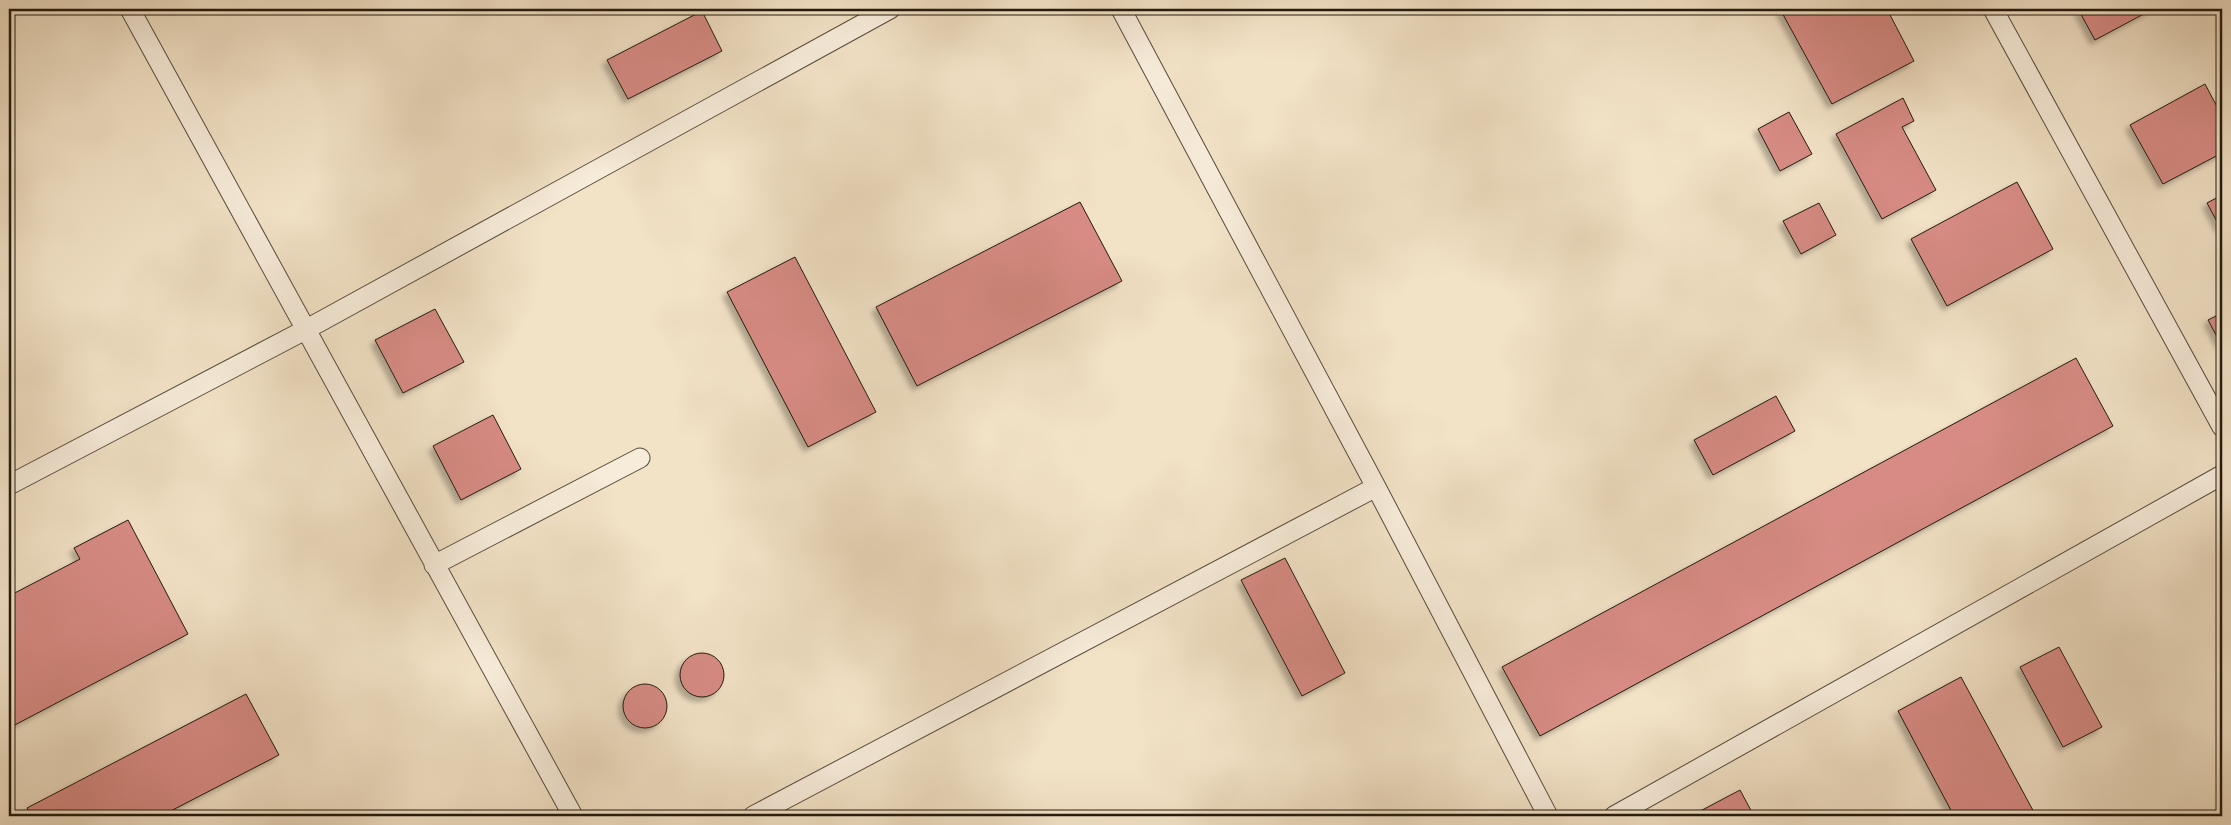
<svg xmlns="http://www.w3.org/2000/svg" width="2231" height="825" viewBox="0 0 2231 825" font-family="Alegreya,serif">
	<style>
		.building { fill: #d78b84; stroke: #221a0f; filter: url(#shadow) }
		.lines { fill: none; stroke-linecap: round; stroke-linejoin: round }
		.lane-casing { stroke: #564c3d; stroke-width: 21 }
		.lane { stroke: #f7ecda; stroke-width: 19 }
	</style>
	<defs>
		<filter id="shadow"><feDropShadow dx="-4.5" dy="4.5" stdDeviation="2.5" flood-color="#0004"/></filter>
	</defs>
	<rect width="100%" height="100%" fill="#f2e2c6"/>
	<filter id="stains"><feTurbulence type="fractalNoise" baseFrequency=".004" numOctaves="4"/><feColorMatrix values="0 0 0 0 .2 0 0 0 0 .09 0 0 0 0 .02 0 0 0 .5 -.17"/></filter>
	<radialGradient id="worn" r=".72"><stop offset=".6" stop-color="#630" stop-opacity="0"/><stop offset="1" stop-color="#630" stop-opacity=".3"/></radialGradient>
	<path class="building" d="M1780,9H1887L1914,61L1832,104Z
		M2078,9H2153L2095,40Z
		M702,11L722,51L628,99L607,60Z
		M2205,84L2222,116V153L2163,184L2130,125Z
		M1903,98L1914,121L1902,127L1936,190L1882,219L1836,134Z
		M1789,112L1812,154L1780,171L1758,129Z
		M2017,182L2053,249L1947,306L1911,239Z
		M2222,195V231L2207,203Z
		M1080,202L1122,281L917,386L876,307Z
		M1819,203L1836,235L1801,254L1783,221Z
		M795,257L876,412L808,447L727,292Z
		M435,309L464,362L403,393L375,340Z
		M2222,313V346L2208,320Z
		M2076,358L2113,426L1540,736L1502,667Z
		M1776,396L1795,431L1713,475L1694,440Z
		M493,415L521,469L461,500L433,446Z
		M128,520L188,634L9,728V596L80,559L74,548Z
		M1285,558L1345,673L1302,696L1241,580Z
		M2059,647L2102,727L2063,747L2020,667Z
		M680 675a22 22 0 1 1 44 0a22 22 0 1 1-44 0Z
		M1961,677L2036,816H1954L1898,711Z
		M623 706a22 22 0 1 1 44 0a22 22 0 1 1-44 0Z
		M246,694L279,755L161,816H32L27,808Z
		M1740,790L1754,816H1691Z"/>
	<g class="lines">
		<defs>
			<path id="lane" d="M130,9L573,816
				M1121,9L1376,487L1548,816
				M1993,9L2222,427
				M9,485L305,330L890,9
				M434,565L640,458
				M753,816L1376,487
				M1614,816L2222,475"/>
		</defs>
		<use href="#lane" class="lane-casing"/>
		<use href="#lane" class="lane"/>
	</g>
	<rect width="2231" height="825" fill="none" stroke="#f2e2c6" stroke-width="30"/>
	<rect x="10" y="10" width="2211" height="805" fill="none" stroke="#221a0f" stroke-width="2.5"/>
	<rect x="15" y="15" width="2201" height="795" fill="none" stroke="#221a0f"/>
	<rect width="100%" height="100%" filter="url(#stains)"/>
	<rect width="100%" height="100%" fill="url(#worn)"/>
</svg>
